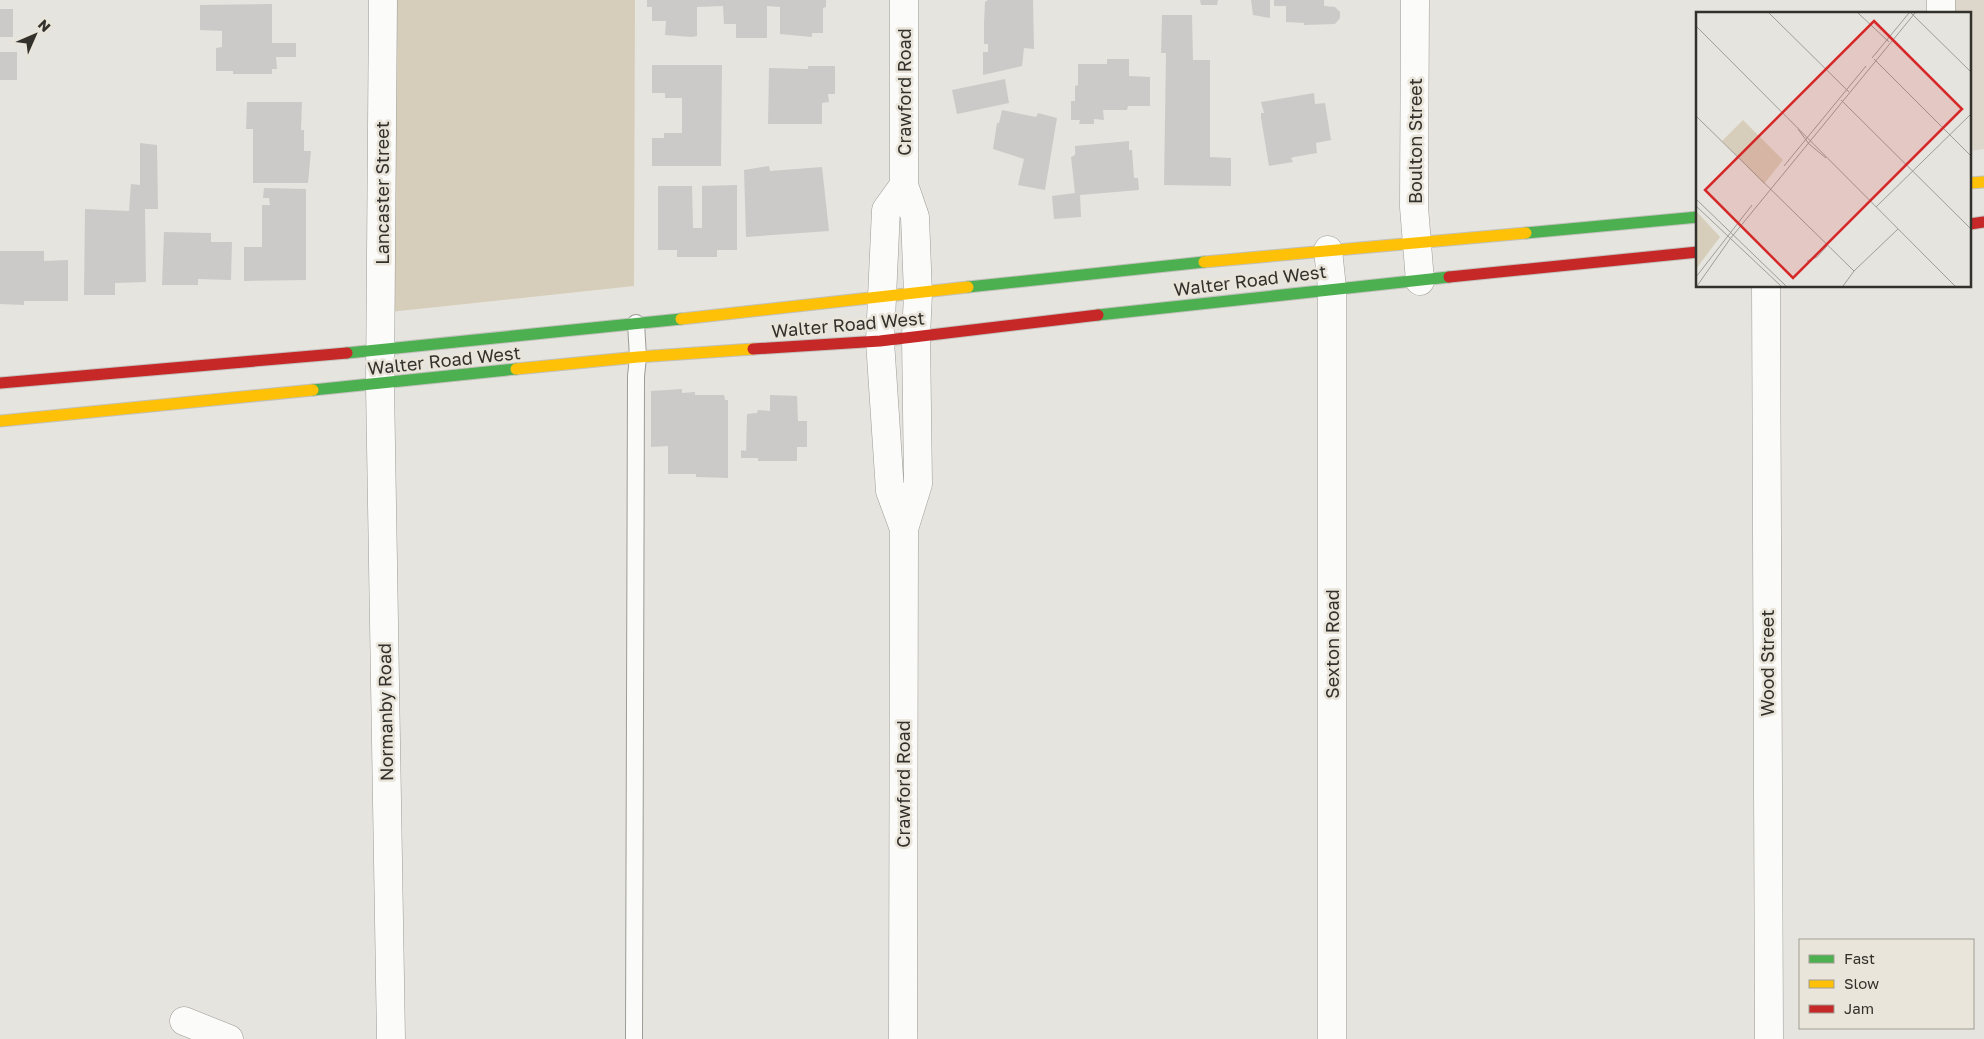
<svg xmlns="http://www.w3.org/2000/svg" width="1984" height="1039" viewBox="0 0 1984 1039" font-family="'Golos Text',sans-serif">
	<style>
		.built { fill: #dcd7ca }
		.green { fill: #d6ceba }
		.building { fill: #cccac9 }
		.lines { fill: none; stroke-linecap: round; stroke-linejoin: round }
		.lane-casing { stroke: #9c9b96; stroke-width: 18 }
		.street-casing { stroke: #9c9b96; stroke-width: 29 }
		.fast-casing { stroke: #c2c1bd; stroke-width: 13 }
		.slow-casing { stroke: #c2c1bd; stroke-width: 13 }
		.jam-casing { stroke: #c2c1bd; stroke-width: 13 }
		.lane { stroke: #fbfbfa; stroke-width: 16 }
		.street { stroke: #fbfbfa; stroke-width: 28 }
		.fast { stroke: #4caf50; stroke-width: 11 }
		.slow { stroke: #ffc107; stroke-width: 11 }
		.jam { stroke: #c62828; stroke-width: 11 }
		.labels { text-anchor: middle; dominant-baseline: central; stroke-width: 5; stroke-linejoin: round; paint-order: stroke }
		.street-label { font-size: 18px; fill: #32312c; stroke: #eae5da }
		.inset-road { fill: none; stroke: #9e9c97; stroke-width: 1 }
		.view { fill: #d62828; fill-opacity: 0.15; stroke: #d62828; stroke-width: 2.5 }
		.inset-edge { fill: none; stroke: #32312c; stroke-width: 2.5 }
	</style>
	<rect width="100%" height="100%" fill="#e6e4de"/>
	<path class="built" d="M1941,0H1984V149L1970,151V14H1941Z"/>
	<path class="green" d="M383,0H635L634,286L380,313Z"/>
	<path class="building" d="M647,0H826V7L823,8V33H812V37L780,34V7L767,6V38H736V24H724L723,6L697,7V36L692,37L665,35L666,21H652V7H647Z
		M988,0H1033L1034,49L1024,48L1022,66L983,75V52H988V44H984V23L985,2Z
		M1200,0H1218L1217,5H1201Z
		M1251,0H1270V18L1253,15Z
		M1274,0H1324V6L1335,7L1340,12V18L1335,24L1304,25V23L1286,22V6H1274Z
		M272,4V43H296V57H276L277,69H272V74H233V71H216V48L222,47V31L200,30V5Z
		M0,9H13V37H0Z
		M1162,15H1192L1193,60H1210V157L1231,158V186L1164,185L1166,53H1161Z
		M0,52H17V80H0Z
		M1107,59H1129V76L1150,77V106H1128L1127,110H1103L1104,120L1094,119V124H1079L1080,120H1071V101H1075V86L1078,85V64H1107Z
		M652,65H722L721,166H652V138H664V133H682V98H665V93H652Z
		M808,66H835V94H828L829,102L822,103V124H768L769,68L808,69Z
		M1005,79L1009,103L957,114L952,90Z
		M1314,93L1315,104L1325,103L1331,140L1316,143L1317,153L1294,157L1291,158L1293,162L1269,166L1261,118V113H1264L1261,102Z
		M247,102H302L301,130H304V151H311L308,183H253V129H246Z
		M1002,110L1036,117L1038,113L1057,118L1045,190L1018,185L1024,159L993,149L997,123H999Z
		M1129,141V150H1132L1134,178H1138L1139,190L1080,195L1081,217L1054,219L1052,196L1075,193L1071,157L1075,155V146Z
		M140,143L157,145L158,209H145L146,282L115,283V295H84L85,209L129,211L131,184L140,185Z
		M769,166L770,171L822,167L829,231L746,237L744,170Z
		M737,185V250H717V257H677V250H658V186H692L693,228H702V186Z
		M264,188L306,189V280L244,281V247H262V205H270L269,198H263Z
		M164,232L211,233V242H232L231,280L198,279V285H162Z
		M0,251H44V261L68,260V301H24V305L0,304Z
		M682,389V393L695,392V395H724L725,400H728V478L696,477V474H668V446L651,447V391Z
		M770,395L797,396L798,421H807V447H797V461H758V458H741V450L746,451L747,414L757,413L758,410L770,411Z"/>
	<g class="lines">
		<defs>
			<path id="lane" d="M634,1039L636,376L638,357L636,323"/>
			<path id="street" d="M383,0L380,385L391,1039
				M1415,0L1414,207L1420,281
				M1941,0V14
				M1328,250L1332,288V1039
				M1766,286L1769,1039
				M904,529L890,491L880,341L886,210L904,185
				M184,1021L229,1039
				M903,1039L904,529L918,484L916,336L918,294L915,217L904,185V0"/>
			<path id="fast" d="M1526,233L1698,217
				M968,287L1204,262
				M1098,315L1449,277
				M347,353L681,319
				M313,390L516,369"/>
			<path id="slow" d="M1970,183L1984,182
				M1204,262L1526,233
				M681,319L968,287
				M516,369L638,357L753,349
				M0,421L313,390"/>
			<path id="jam" d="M1970,224L1984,222
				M1449,277L1698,252
				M753,349L880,341L1098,315
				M0,383L347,353"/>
		</defs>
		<use href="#lane" class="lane-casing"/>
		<use href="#street" class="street-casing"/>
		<use href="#fast" class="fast-casing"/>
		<use href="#slow" class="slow-casing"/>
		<use href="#jam" class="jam-casing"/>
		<use href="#lane" class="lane"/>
		<use href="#street" class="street"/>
		<use href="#fast" class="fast"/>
		<use href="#slow" class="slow"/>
		<use href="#jam" class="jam"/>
	</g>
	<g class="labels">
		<g class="street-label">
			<text transform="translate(904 92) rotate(-90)">Crawford Road</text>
			<text transform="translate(1415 141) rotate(-90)">Boulton Street</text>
			<text transform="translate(382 193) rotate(-90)">Lancaster Street</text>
			<text transform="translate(1250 280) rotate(-7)">Walter Road West</text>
			<text transform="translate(848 324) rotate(-5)">Walter Road West</text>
			<text transform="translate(444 360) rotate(-6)">Walter Road West</text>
			<text transform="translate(1332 644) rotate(-90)">Sexton Road</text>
			<text transform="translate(1767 663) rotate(-90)">Wood Street</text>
			<text transform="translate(385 712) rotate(-91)">Normanby Road</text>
			<text transform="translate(903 784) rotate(-90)">Crawford Road</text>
		</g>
	</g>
	<g transform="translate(1696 12)">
		<rect width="275" height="275" fill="#e6e4de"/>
		<path d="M47,108L87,148L68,172L26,129ZM0,199L24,225L0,257Z" fill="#d6ceba"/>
		<path class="inset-road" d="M73,1L153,80M162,1L193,30M215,1L275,60M0,14L259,274M176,46L213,1M178,47L275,144M145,88L275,217M0,104L158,259M102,117L113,132L130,146M88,154L170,54M0,187L90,274M0,194L85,274M180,195L275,102M111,249L121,245L131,234M0,265L56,193M1,274L34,227L219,1M147,274L158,259L202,217"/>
		<path class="view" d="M178,9L266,97L97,266L9,178Z"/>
		<rect width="275" height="275" class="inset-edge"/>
	</g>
	<rect x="1799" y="939" width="175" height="90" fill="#eae5da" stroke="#a09d94"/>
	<rect x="1809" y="955" width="25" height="8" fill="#4caf50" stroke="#a09d94"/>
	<text x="1844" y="964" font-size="15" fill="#32312c">Fast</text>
	<rect x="1809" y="980" width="25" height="8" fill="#ffc107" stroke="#a09d94"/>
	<text x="1844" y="989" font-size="15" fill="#32312c">Slow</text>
	<rect x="1809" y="1005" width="25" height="8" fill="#c62828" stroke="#a09d94"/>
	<text x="1844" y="1014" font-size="15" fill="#32312c">Jam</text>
	<g transform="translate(35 35) rotate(45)" stroke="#eae5da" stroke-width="4" paint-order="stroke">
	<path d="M0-4L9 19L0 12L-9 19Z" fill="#32312c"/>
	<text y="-8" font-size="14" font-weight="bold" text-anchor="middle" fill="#32312c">N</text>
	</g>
</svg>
